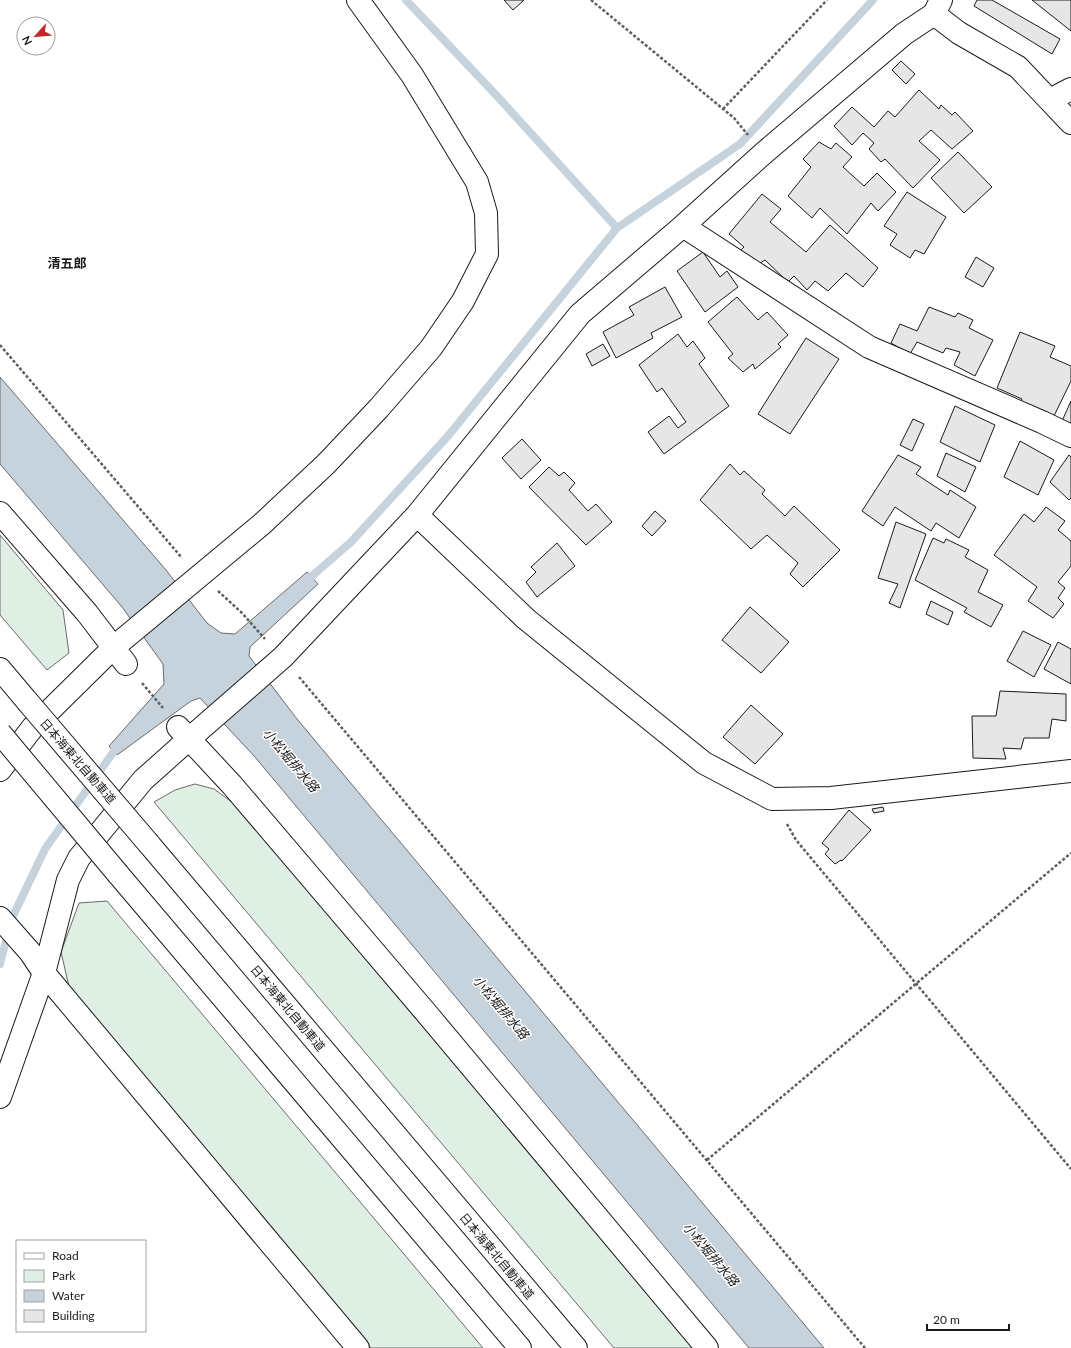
<svg xmlns="http://www.w3.org/2000/svg" width="1071" height="1348" viewBox="0 0 1071 1348" font-family="Lato,'Noto Sans JP',sans-serif">
	<style>
		.green { fill: #e0efe3; stroke: #6a6a6a }
		.water { fill: #c6d2dc; stroke: #6a6a6a }
		.lines { fill: none; stroke-linecap: round; stroke-linejoin: round }
		.stream { stroke: #c6d2dc; stroke-width: 8 }
		.building { fill: #e6e6e6; stroke: #1a1a1a }
		.minor-casing { stroke: #1a1a1a; stroke-width: 24 }
		.highway-casing { stroke: #1a1a1a; stroke-width: 24 }
		.path { stroke: #5f5f5f; stroke-width: 2.5; stroke-dasharray: 3 2; stroke-linecap: butt }
		.minor { stroke: #fff; stroke-width: 22 }
		.highway { stroke: #fff; stroke-width: 22 }
		.highway-bridge-casing { stroke: #1a1a1a; stroke-width: 24; stroke-linecap: butt }
		.highway-bridge { stroke: #fff; stroke-width: 22 }
		.labels { text-anchor: middle; dominant-baseline: central; stroke-width: 3; stroke-linejoin: round; paint-order: stroke }
		.street-label { font-size: 12px; fill: #1a1a1a; stroke: #fff }
		.neighbourhood-label { font-size: 13px; font-weight: bold; fill: #1a1a1a; stroke: #fff }
		.water-label { font-size: 13px; font-style: italic; fill: #1a1a1a; stroke: #fff }
	</style>
	<rect width="100%" height="100%" fill="#fff"/>
	<path class="green" d="M0,535L63,610L69,653L47,670L0,615Z
		M195,784L214,789L236,805L693,1348H614L154,802L175,790Z
		M107,901L483,1348H371L70,991L61,952L79,903Z"/>
	<path class="water" d="M0,377L166,570L207,623L221,633L235,634L307,572L318,584L250,647L249,656L297,719L824,1348H749L255,757L200,698L191,701L117,755L109,746L164,684L163,664L122,607L0,464Z"/>
	<g class="lines">
		<path class="stream" d="M406,0L497,96L617,228
			M304,583L351,542L448,436L617,228L740,144L873,0
			M0,964L12,918L45,849L119,744"/>
	</g>
	<path class="building" d="M504,0H524L513,10Z
		M977,0H992L1060,39L1052,54L974,6Z
		M1032,0H1071V31Z
		M901,61L915,74L906,84L892,70Z
		M919,90L939,109L941,105L952,115L955,112L973,131L952,149L931,130L919,141L940,160L913,188L885,159L881,162L869,149L874,143L863,133L852,145L834,126L852,107L874,127L888,111L895,117Z
		M819,142L831,149L836,143L852,157L843,167L864,186L877,173L896,192L878,211L871,203L847,234L820,208L812,218L788,196L811,167L803,159Z
		M958,152L992,187L964,213L931,178Z
		M907,192L946,217L924,254L915,250L910,258L890,245L897,234L884,226Z
		M762,194L781,209L770,222L806,252L830,225L878,268L863,287L846,273L828,291L815,281L807,290L794,276L788,282L765,260L757,265L740,251L744,247L729,234Z
		M703,252L720,277L727,271L738,287L705,312L677,271Z
		M976,257L994,268L983,287L965,277Z
		M665,287L682,317L651,333L653,338L616,358L603,332L634,315L629,307Z
		M737,297L758,320L767,312L788,335L778,344L781,347L755,369L753,364L743,372L728,358L733,354L708,322Z
		M929,307L955,317L958,313L973,320L969,328L993,340L975,376L954,365L960,352L946,348L943,353L917,342L910,354L891,343L900,324L917,331Z
		M1020,332L1055,346L1050,357L1071,366V381L1053,418L1019,404L1022,399L997,388Z
		M678,334L687,347L693,341L705,358L699,364L729,406L664,454L648,432L669,416L678,428L686,422L662,388L657,392L639,365Z
		M806,338L839,359L790,434L758,414Z
		M603,344L610,356L592,366L586,354Z
		M1071,401V425L1062,421Z
		M955,406L995,425L980,462L940,442Z
		M913,419L924,424L912,451L900,445Z
		M522,439L541,460L521,479L502,458Z
		M1020,441L1054,460L1038,495L1004,477Z
		M946,453L976,467L965,492L937,476Z
		M898,455L921,467L916,474L948,495L950,490L976,507L959,538L936,523L931,531L895,507L883,526L862,511Z
		M1069,455L1071,457V498L1069,500L1050,482Z
		M730,464L740,475L744,471L765,490L762,494L785,516L794,506L840,550L803,587L790,574L798,563L767,535L751,549L700,500Z
		M549,467L559,476L564,472L575,483L569,490L588,511L596,504L612,522L586,545L529,487Z
		M1046,507L1065,521L1058,530L1071,541V566L1058,582L1065,588L1058,598L1064,604L1053,618L1028,601L1037,587L994,555L1024,514L1034,522Z
		M655,511L666,521L652,536L642,526Z
		M896,522L926,534L900,608L889,603L898,584L878,578Z
		M933,538L944,543L946,539L969,550L965,557L988,570L978,592L1003,605L991,627L964,612L967,608L915,580Z
		M557,543L575,566L537,597L526,582L536,572L531,567Z
		M931,601L953,612L948,625L926,614Z
		M750,607L789,642L761,673L722,640Z
		M1023,631L1051,645L1034,677L1007,661Z
		M1058,642L1071,649V684L1044,669Z
		M1000,691L1066,694V721L1052,719L1049,738H1024L1021,749L1003,748L1006,759L973,758L972,716H996Z
		M751,705L783,734L755,764L723,737Z
		M883,807L884,811L874,813L872,809Z
		M849,810L871,830L842,861L841,860L835,864L825,854L829,849L822,843Z"/>
	<g class="lines">
		<defs>
			<path id="minor" d="M934,14L959,33L1018,67L1071,123
				M1050,100L1071,89
				M683,226L869,347L1042,422L1071,436
				M0,513L87,613L126,664
				M417,515L526,619L704,763L772,799L831,798L1071,771
				M178,727L232,785L428,1015L707,1348
				M0,770L33,727L114,647L262,524L326,464L379,408L431,348L463,301L487,254L486,213L477,182L412,75L358,0
				M0,918L30,952L44,973L358,1348
				M0,1097L44,973L68,880L79,858L143,780L189,739L283,657L417,515L580,314L683,226L765,152L904,34L934,14L941,0"/>
			<path id="highway" d="M0,669L27,701
				M149,844L576,1348
				M118,874L520,1348"/>
		</defs>
		<use href="#minor" class="minor-casing"/>
		<use href="#highway" class="highway-casing"/>
		<path class="path" d="M591,0L734,118L748,135
			M723,109L827,0
			M0,345L182,558
			M218,591L242,613L265,639
			M299,677L865,1348
			M142,683L163,708
			M787,824L796,840L1071,1169
			M707,1160L1071,853"/>
		<use href="#minor" class="minor"/>
		<use href="#highway" class="highway"/>
		<defs>
			<path id="highway-bridge" d="M27,701L149,844
				M0,733L118,874"/>
		</defs>
		<use href="#highway-bridge" class="highway-bridge-casing"/>
		<use href="#highway-bridge" class="highway-bridge"/>
	</g>
	<g class="labels">
		<g class="street-label">
			<text transform="translate(78 761) rotate(49)">日本海東北自動車道</text>
			<text transform="translate(288 1008) rotate(50)">日本海東北自動車道</text>
			<text transform="translate(497 1256) rotate(50)">日本海東北自動車道</text>
		</g>
		<g class="neighbourhood-label">
			<text x="67" y="263">清五郎</text>
		</g>
		<g class="water-label">
			<text transform="translate(291 760) rotate(50)">小松堀排水路</text>
			<text transform="translate(501 1007) rotate(50)">小松堀排水路</text>
			<text transform="translate(711 1254) rotate(50)">小松堀排水路</text>
		</g>
	</g>
	<rect x="16" y="1240" width="130" height="92" fill="#ffffff" stroke="#a3a3a3"/>
	<rect x="24" y="1253" width="20" height="6" fill="#ffffff" stroke="#a3a3a3"/>
	<text x="52" y="1260" font-size="12" fill="#1a1a1a">Road</text>
	<rect x="24" y="1270" width="20" height="12" fill="#e0efe3" stroke="#a3a3a3"/>
	<text x="52" y="1280" font-size="12" fill="#1a1a1a">Park</text>
	<rect x="24" y="1290" width="20" height="12" fill="#c6d2dc" stroke="#a3a3a3"/>
	<text x="52" y="1300" font-size="12" fill="#1a1a1a">Water</text>
	<rect x="24" y="1310" width="20" height="12" fill="#e6e6e6" stroke="#a3a3a3"/>
	<text x="52" y="1320" font-size="12" fill="#1a1a1a">Building</text>
	<g transform="translate(36 36) rotate(243)"><circle r="19" fill="#ffffff" stroke="#a3a3a3"/>
	<path d="M0-3L7 15L0 10L-7 15Z" fill="#c62828"/>
	<text y="-6" font-size="11" font-weight="bold" text-anchor="middle" fill="#1a1a1a">N</text>
	</g>
	<path d="M927 1324v6h82v-6" fill="none" stroke="#1a1a1a" stroke-width="2"/>
	<text x="933" y="1324" font-size="12" fill="#1a1a1a" stroke="#ffffff" stroke-width="3" paint-order="stroke">20 m</text>
</svg>
